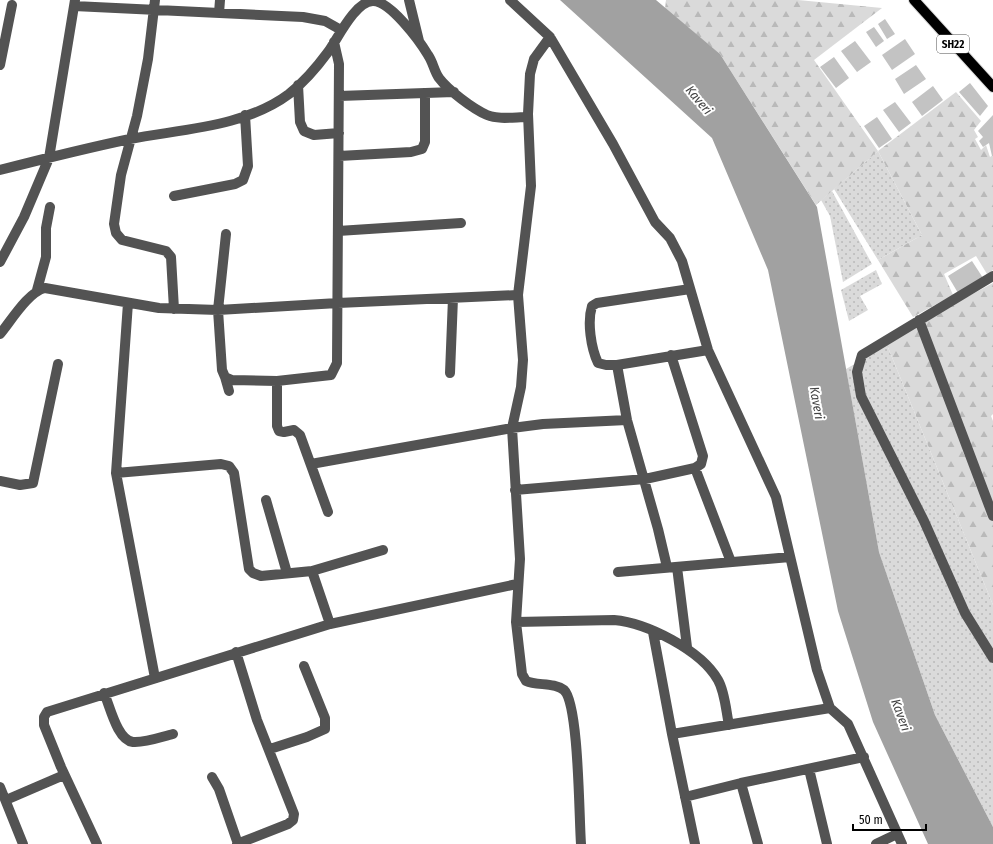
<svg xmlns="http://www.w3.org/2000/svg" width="993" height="844" viewBox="0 0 993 844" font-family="'Fira Sans Condensed',sans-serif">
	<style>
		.grass { fill: url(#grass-dots) }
		.forest { fill: url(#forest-firs) }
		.water { fill: #a1a1a1 }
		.building { fill: #c3c3c3 }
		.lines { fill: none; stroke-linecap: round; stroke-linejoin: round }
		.major-casing { stroke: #dbdbdb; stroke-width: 12 }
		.minor { stroke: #535353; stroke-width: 10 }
		.major { stroke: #000; stroke-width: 10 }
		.labels { text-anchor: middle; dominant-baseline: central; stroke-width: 4; stroke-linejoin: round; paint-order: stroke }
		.shield { fill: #fff; stroke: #4c4c4c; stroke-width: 1 }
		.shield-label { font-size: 11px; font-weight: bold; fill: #000 }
		.water-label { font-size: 13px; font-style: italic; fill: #424242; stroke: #fff }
	</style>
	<defs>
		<pattern id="grass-dots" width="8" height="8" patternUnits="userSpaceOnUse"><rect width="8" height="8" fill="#dadada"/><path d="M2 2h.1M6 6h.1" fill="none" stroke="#b9b9b9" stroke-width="1.8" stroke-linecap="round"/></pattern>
		<pattern id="forest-firs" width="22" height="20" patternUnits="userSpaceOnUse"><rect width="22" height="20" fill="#dadada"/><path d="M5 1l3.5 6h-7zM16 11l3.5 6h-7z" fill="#b9b9b9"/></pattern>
	</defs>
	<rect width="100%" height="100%" fill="#fff"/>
	<path class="grass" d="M878,151L922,235L878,260L834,189Z
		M832,191L872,264L843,282L830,216L821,200Z
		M876,270L882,284L860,296L868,310L849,321L841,290Z
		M887,345L993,605V827L935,715L879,552L846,369Z"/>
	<path class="forest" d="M666,0H798L882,8L814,60L878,151L956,92L981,121L974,130L978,137L975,139L981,150L986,145L990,157L993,155V270L987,274L976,256L944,274L953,295L913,317L878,260L922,235L878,151L816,205L720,54L665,9Z
		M993,283V414L991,416L993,421V605L887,345L952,305Z"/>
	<path class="water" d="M560,0H656L720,54L817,207L879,552L935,715L993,827V844H928L873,722L838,611L768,270L712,138Z"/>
	<path class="building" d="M885,19L895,34L887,39L878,24Z
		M874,27L884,41L876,47L866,32Z
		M905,39L915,54L892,70L882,55Z
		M855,41L871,62L857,72L841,51Z
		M834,57L849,78L836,88L820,67Z
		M916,65L926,79L904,94L895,79Z
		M970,83L988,106L980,116L959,92Z
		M933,86L943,100L922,116L912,102Z
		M895,102L911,123L899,132L883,110Z
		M993,115V156H992L989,143L983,147L979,141L983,137L978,131Z
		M877,117L892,139L879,148L864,126Z
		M972,261L983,278L958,293L948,276Z"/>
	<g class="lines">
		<defs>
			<path id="major" d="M914,0L993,87"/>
		</defs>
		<use href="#major" class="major-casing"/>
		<path class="minor" d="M155,0L148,59L137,116L121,175L114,224L116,233L122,240L166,251L171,257L174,309
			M409,0L419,41
			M510,0L550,37
			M74,6L303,17L325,21L341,30
			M219,13L220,0
			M0,65L12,5
			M298,85L300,122L304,131L314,135L339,133
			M339,96L454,92
			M339,156L411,152L422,149L425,142V93
			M0,170C43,159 87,148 130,139C182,129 245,127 289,94C303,83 317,67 328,52C337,40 355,1 373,1C390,1 419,40 428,55C433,62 434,71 439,78C448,90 473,109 487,115C499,120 515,117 528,117
			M174,196L235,184L243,180L248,166L245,115
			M338,231L461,223
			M226,234L218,310L222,370L225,377L232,380L277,381L331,375L337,363L339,64L334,42
			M0,262L24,217L49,158L75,0
			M993,276L862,355L857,372L861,396L924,521L965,613L993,658
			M690,289L597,303L592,306C587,322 591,348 598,363L606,365H617L708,350
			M37,290L46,257V228L50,207
			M518,295L531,186L528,114L530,74L534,59L550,37L613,144L655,222L670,238L682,261L708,350L776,497L817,670L830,708L848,724L902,844
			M128,303L116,473L155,678
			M919,320L993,516
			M0,334C11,321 28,292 45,288L159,308L218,310L338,303L518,295L523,360L521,387L512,428L520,559L516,622L522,674L526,681C537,686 554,682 564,690C579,704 579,818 581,844
			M617,365L627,420L658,529L667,567
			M450,373L453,298
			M225,377L229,391
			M277,381V426L279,431L284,432L294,430L300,435L328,512
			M311,464L512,428L543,424L627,420
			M695,468L731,562
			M116,473L221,464L229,466L234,473L249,569L253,573L261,576L312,571L383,550
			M0,481L20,485L33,483L58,364
			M515,490L645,479L695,468L701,464L703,456L671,355
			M266,500L287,573
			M677,567L687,647
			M312,571L330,624
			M618,572L790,557
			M516,622L614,620C647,623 701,650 718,680C725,692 726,711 729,725
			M653,632L672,734L695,844
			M236,652L257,720L294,814L293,820L288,824L237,844
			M104,693C110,706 117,740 133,742C145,743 161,737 173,734
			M672,734L830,708
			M270,749L307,737L325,729V718L304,666
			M809,769L827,844
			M212,777L219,789L238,844
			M741,783L864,757
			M0,787L23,844
			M685,797L741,783L758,844
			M6,800L64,775
			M97,844L61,767L44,725V717L47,712L330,624L517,584
			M876,844L897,834"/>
		<use href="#major" class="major"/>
	</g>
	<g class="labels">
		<rect class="shield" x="937" y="35" width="32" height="18" rx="3"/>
		<g class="shield-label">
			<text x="953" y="44">SH22</text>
		</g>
		<g class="water-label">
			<text transform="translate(699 100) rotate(50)">Kaveri</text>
			<text transform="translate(817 403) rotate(80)">Kaveri</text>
			<text transform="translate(901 715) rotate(70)">Kaveri</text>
		</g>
	</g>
	<path d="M853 824v6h73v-6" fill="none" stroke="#000000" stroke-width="2"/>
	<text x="859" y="824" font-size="12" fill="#000000" stroke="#ffffff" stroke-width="3" paint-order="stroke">50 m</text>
</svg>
